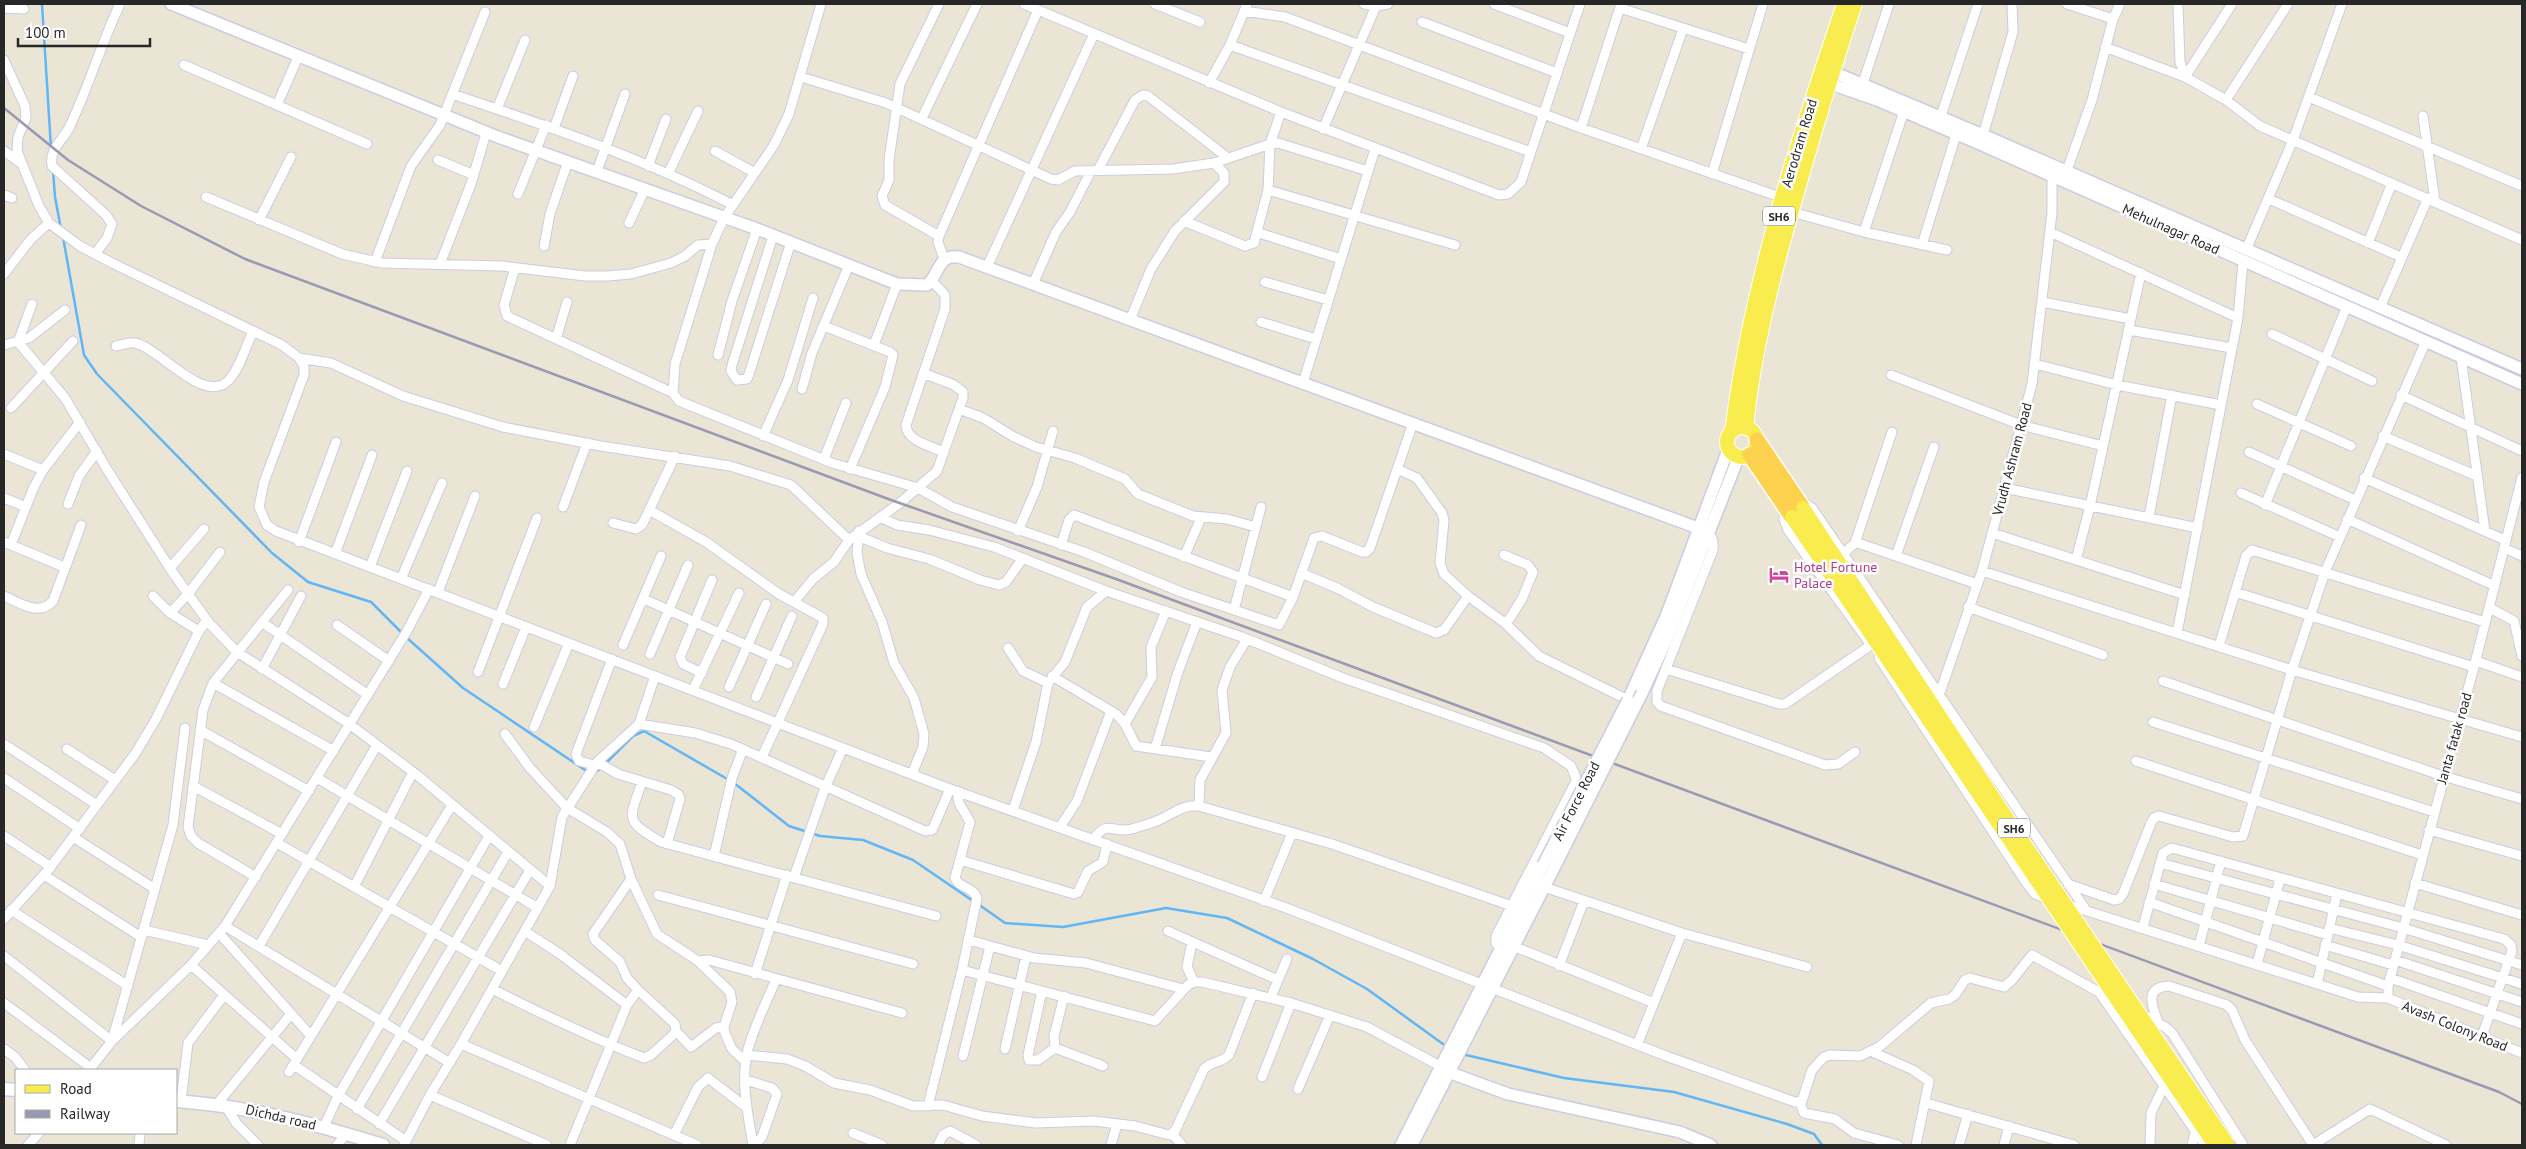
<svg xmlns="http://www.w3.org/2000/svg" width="2526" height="1149" viewBox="0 0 2526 1149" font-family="'PT Sans',sans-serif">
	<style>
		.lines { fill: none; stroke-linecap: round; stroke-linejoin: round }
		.stream { stroke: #61b6f5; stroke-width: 2.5 }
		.minor-casing { stroke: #cccce1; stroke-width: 11 }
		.tertiary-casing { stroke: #cccce1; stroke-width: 14 }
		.secondary-casing { stroke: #cccce1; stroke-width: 15 }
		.primary-casing { stroke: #fff; stroke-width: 16 }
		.trunk-casing { stroke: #fff; stroke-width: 18 }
		.minor { stroke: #fff; stroke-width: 9 }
		.tertiary { stroke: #fff; stroke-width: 11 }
		.secondary { stroke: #fff; stroke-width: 12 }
		.primary { stroke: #f9ec4e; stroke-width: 14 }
		.trunk { stroke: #fcd14e; stroke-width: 15 }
		.rail { stroke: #9a99b3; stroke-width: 2.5 }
		.tertiary-bridge-casing { stroke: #cccce1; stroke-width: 14; stroke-linecap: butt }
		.primary-bridge-casing { stroke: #fff; stroke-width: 16; stroke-linecap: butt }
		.tertiary-bridge { stroke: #fff; stroke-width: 11 }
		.primary-bridge { stroke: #f9ec4e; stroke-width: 14 }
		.labels { text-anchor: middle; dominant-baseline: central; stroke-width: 5; stroke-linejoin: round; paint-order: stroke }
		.shield { fill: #fff; stroke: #686868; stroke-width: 1 }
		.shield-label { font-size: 12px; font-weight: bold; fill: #272727 }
		.street-label { font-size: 14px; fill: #272727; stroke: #fff }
		.hotel-label { font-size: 14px; fill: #b23c85; stroke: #fff; text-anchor: start }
	</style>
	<rect width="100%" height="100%" fill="#ebe5d6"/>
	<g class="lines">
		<path class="stream" d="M42,4L51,148
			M53,171L55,197L61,229
			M63,237L84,355L97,374L272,553L308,582L371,602L402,633
			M406,637L463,688L588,772
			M606,763L633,736L644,731L729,780
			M593,774L602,767
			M734,783L789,826L820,836L863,840L913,860L973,901
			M978,904L1005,923L1063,927L1166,908L1227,918L1313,959L1367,989L1443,1044
			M1466,1055L1564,1078L1674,1092L1787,1124L1814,1134L1822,1145"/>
		<defs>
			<path id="minor" d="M821,4L789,114L774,145L724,218L712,244L675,364L673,393L679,401L832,463L918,488L952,507L1084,552L1181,592L1279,625L1293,597L1314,538L1322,536L1362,552H1366L1370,548L1413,423
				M939,4L900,84L889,160V180L882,196L885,205L939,236
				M1024,4L1281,112L1499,195L1508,194L1521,182L1580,4
				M1155,4L1200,22
				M1364,4L1376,6
				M1494,4L1570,33
				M2067,4L2113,19
				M2178,4L2180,62L2185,77
				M4,8L24,9
				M1620,8L1749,49
				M1244,11L1285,17L1581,128L1783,198
				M1422,22L1557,73
				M1230,45L1531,152
				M2105,47L2185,77L2226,100L2260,126L2522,240
				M4,60L25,106L26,118L18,137L17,151L39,206L49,223L80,246L112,263L282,345L299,358L304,366V375L264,482L259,507L267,525L276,531L950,789L1289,909L1666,1056L1795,1102L1802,1101L1812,1070L1824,1057L1830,1055L1860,1056L1879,1047L1931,1003L1949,999L1955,995L1965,980L1970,978L2004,987L2012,980L2032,955L2117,1002
				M184,65L367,144
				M801,77L886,103L1051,179L1058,180L1075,171L1173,169L1214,163L1270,144L1278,143L1368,171
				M2185,77L2232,4
				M1209,83L1230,45L1247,4
				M1861,89L1889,4
				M452,94C548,126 643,158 733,205
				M2309,97L2522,186
				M2226,100L2288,4
				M277,105L298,57
				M497,109L525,40
				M1941,116L1978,4
				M2423,116L2435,201
				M922,118L977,4
				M554,128L573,76
				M1581,128L1621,4
				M1323,129L1376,6L1388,4
				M1983,135L2013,32L2012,4
				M1641,149L1683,29
				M4,151L21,163
				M715,151L755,173
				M438,160L474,175
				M648,166L666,119
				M1098,170L1135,100L1143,95L1148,96L1228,158
				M597,171L625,94
				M668,174L698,111
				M1712,174L1763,4
				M2065,176L2092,100L2113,19L2120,4
				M1268,190L1455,245
				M518,194L546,125
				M4,195L12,198
				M206,197L342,254L382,263L502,266L585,276H607L631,274L671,263L685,256L698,245L712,244
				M2269,199L2401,257
				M1792,212L1864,232L1947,250
				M259,220L291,157
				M1184,221L1245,246L1254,243L1268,190L1270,144L1281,112
				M629,223L645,189
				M1864,232L1904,111
				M2050,232L2238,318
				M1259,233L1341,259
				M773,236L732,365L731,371L737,380L747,379L749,374L791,242
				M2368,243L2392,183
				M1922,245L1956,135
				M544,246L550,214L568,161
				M2246,250L2293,140L2342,4
				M95,254L107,238L112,224L106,215L52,166C49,148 63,141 70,126C89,86 101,44 120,4
				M944,259L938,242L939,236L1038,10
				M375,262L411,166L440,125L485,12
				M440,264L471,184L486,133
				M987,267L1094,34
				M515,268L504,305L507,316L673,393
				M4,274L31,239L49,223
				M932,281L945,295V309L906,425C907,442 931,446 944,452
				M1265,282L1328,300
				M1033,284L1056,232L1070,212L1091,171
				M2042,302L2131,319
				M32,304L18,342L65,398L108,471L173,573L209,623L237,652L348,723L417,775L550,886
				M2380,308L2428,198
				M1130,320L1151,269L1175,231L1224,182V173L1214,163
				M1261,322L1316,339
				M824,326L890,352L893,355L885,387L850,469
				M2129,330L2232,348
				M2272,334L2372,381
				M556,339L567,302
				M4,345L29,338L65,310
				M874,345L897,284
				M116,346C122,345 129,342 135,343C160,348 204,406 229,380C240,368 246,346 253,331
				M718,355L732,301L757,229
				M2461,357L2485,531
				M299,358L331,363L403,396L503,427L601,446L730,466L791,485L849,540
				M2035,364L2117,385L2221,405
				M1891,375L2021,425L2103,446
				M1303,383L1375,149
				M802,389L812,353L849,265
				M2401,395L2522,451
				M2257,404L2351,446
				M11,408L73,341
				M959,409L983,418L1014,437L1036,447L1075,458L1125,479L1138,494L1193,516L1227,519L1256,527
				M763,436L788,380L813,298
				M2383,436L2477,476
				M2249,452L2355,500
				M4,454L43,470
				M824,459L846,403
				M1397,469L1417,478L1442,513L1444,520L1440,563L1444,574L1468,596L1506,624L1539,656L1628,700
				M2364,478L2505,540
				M2004,488L2198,528
				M2241,493L2340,537
				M4,498L26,507
				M1801,501L1812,508L2086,910
				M68,504L79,476L97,451
				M2265,505L2347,306
				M563,507L587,443
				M1786,509L1784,519L1788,530L1871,645
				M651,511L706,542L779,594L823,618V624L762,757
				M880,517L897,525L929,530L994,547L1106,591L1242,637L1343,678L1544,748L1571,766L1581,790
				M2149,517L2172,395
				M2347,519L2495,586
				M613,523L636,529L642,525L675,456
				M859,531L857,553L861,574L882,622L894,663L914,698L924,734L923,747L912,774
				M1018,531L1037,487L1053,431
				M1705,532C1713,536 1714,541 1713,550L1657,691V702L1661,706L1825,765L1838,764L1855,752
				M1992,533L2185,595
				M858,536L887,548L929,559L980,580L999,585L1006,582L1023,558
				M4,542L64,567
				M299,542L336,442
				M1855,543L1892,432
				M11,545L33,489L43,470L80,422
				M1061,545L1069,520L1074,515L1293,597
				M2504,548L2522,556
				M335,554L372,455
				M1843,554L1855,543L1861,544L1977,584
				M1504,555L1528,565L1533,572L1522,599L1506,624
				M1896,556L1934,447
				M1184,557L1201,518
				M2076,560L2090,506L2141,273
				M370,567L407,471
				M170,568L204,529
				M1982,571L2292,670L2522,737
				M1301,573L1337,588L1373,607L1436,633L1444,630L1468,596
				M401,579L442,483
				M438,592L475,496
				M2235,592L2474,667
				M4,596C20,603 39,617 53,601L81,525
				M153,596L170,613L199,631
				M644,599L788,664
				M794,602L813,579L834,562L849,540L900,503L937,471L963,398V392L954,385L923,373
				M1968,607L2103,655
				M2490,608L2514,621L2522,656
				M1234,610L1261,507
				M170,613L188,594L220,552
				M263,623L368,695
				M337,625L389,661
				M2177,633L2238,318L2243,262
				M623,645L661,556
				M2219,646L2246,556L2252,550L2485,622
				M1008,648L1023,671L1048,683
				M650,654L688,565
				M1879,658L2027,884L2035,894L2048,899
				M2476,661L2522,677
				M262,669L301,596
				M1666,669L1779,704H1785L1871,645
				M478,672L537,518
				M702,673L683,664L680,657L712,580
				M1052,676L1116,714L1125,724L1136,746L1211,757
				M2163,681L2443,776L2522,799
				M213,683L334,751
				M503,684L526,627
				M729,687L766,604
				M693,690L739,593
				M756,697L792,616
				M1934,710L1982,571L2032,384L2052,213V176
				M2153,722L2434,812
				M639,724L695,733L731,744L925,831L932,830L934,826L950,789
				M1125,724L1152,677L1151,647L1166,611
				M534,727L569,643
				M200,730L309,791
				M505,734L530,768L567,808L607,832L620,844L631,879L657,934L698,961L730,992L732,1002L724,1027L725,1033L732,1049L746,1062
				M4,744L97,805
				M67,749L115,780
				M1155,749L1178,672L1197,622
				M2136,761L2422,855
				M597,762L618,774L671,790L679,795L680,799L667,844
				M594,765L579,761L576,754L612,659
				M4,778L80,829
				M317,778L538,908
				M642,782C629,820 624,820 661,842L936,916
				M193,786L282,834
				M1199,806L1200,780L1226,733L1222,690L1230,667L1247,639
				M1013,810L1036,742L1048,683L1065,662L1087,607L1106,591
				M1060,827L1077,801L1111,711
				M2429,830L2522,856
				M4,836L51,867
				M73,837L155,889
				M1094,839C1107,819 1113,834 1132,829C1141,826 1150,824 1159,820C1173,814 1183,804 1199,806L1332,844L1512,906
				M277,843L502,971
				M714,856L732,778L743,749
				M960,860L1074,894L1078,892L1088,871L1103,862L1107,844
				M2160,863L2403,928L2522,965
				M44,875L141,937
				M256,877L198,843L191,836L188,827L203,710L213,683L288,590
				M794,877L825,788L843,748
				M2415,883L2522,915
				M2068,884L2114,900L2119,899L2123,894L2151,823L2154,818L2159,816L2233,837L2243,836L2292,670L2325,572L2426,341
				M2154,884L2328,935
				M1538,885L1682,933L1807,967
				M354,887L413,772
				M658,895L913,964
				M1264,901L1292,833
				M2149,902L2388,986
				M2065,904L2358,997L2388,998L2522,1053
				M11,910L128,986
				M4,919L49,869L135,754L156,719L199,631L207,620
				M225,926L450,1063
				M2143,927L2163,853L2172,848L2504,939L2511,945L2512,951L2482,1036
				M2329,928L2398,945L2522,984
				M144,930L208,945
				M1168,931L1278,980
				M526,932L560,954L627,1005
				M219,933L311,1036
				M969,940L1034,958L1086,963L1183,989
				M1192,942L1187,967L1194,982
				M1508,944L1654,1003
				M2325,945L2393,965
				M259,946L377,745
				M2199,946L2221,861
				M1501,950L1496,943V936L1577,779
				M4,956L112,1041L173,825L185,728
				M2395,960L2522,1002
				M698,961L709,960L902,1013
				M2257,964L2280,879
				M191,965L297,1059
				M1559,966L1584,901
				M962,970L1155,1021L1188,985L1194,982H1202L1291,1003L1367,1027L1440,1066
				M755,974L787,875
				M2390,978L2522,1024
				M2317,984L2337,894
				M492,989C542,1014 592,1038 644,1058L651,1055L673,1035L676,1031L675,1024L638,990L627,978L620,962L595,940L593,934L631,879
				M1042,991L1028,1055L1029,1060H1038L1055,1048
				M2101,995L2205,1145
				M1064,996L1054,1036L1055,1048L1103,1066
				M1271,997L1287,959
				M2388,998V986L2395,960L2474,667L2522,477
				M4,1003L91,1068
				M2142,1014L2165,1027L2172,1033L2243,1145
				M2158,1022C2152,1006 2144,987 2169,986L2227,1005L2232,1010L2245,1040L2313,1145
				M676,1031L691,1047L716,1028L724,1027
				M461,1044L697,1145
				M1637,1045L1682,933
				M4,1049L15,1057L25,1070
				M1005,1049L1026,956
				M1870,1051L1913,1070L1929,1081L1916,1145
				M747,1055L787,1059L805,1066L834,1083L870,1090L913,1106L943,1105L982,1116L1036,1123L1094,1121L1135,1126L1169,1135L1175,1131L1204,1069C1211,1061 1222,1063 1229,1055L1253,993
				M963,1056L990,946
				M294,1065L406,1141
				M89,1070L112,1041L191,965L225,926L407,631L429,589
				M289,1072L452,805
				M1262,1077L1291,1003
				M746,1080L772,1088L777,1094L762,1137L755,1145
				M1298,1089L1330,1015
				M430,1095L547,1145
				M181,1101L188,1043L224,995
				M1800,1103L1804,1113L1835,1119L1854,1133L1898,1145
				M1926,1103L2074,1145
				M217,1104L291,1014
				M225,1105L237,1124L258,1145
				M928,1106L962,970L977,898C973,886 958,888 955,878L970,822L959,803L957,791
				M357,1109L508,852
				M379,1124L530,870
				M324,1127L338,1096L489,836
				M853,1133L882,1145
				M1172,1134L1182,1145
				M674,1135L698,1087L708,1078L747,1108
				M28,1145L39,1133
				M139,1145L140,1133
				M337,1145L346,1134
				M404,1145L430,1095L461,1044L550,886L562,817L597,762L639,724L655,676
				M570,1145L627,1005L638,990
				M753,1145C748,1115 740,1079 748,1049C755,1025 766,1002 776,980
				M938,1145L943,1135L950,1131L976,1145
				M1111,1145L1117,1124
				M1959,1145L1968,1114
				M2004,1145L2009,1126
				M2150,1145L2151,1113L2165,1084
				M2192,1145L2196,1129
				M2313,1145L2370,1109L2446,1145"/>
			<path id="tertiary" d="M171,4L498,137L757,229L897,284L927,285C940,274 937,254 959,257L1698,528
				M1826,69L1983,135L2522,369
				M1822,81L1877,100L1980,144L2522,384
				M1642,693L1667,639L1739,456
				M1628,700L1667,614L1729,447
				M1448,1072L1508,1094L1680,1132L1711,1145
				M1401,1145L1543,865
				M1412,1145L1553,870"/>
			<path id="secondary" d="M4,1089L16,1090
				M176,1101C248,1106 315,1124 383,1145"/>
			<path id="primary" d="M1727 442a15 15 0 1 1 30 0a15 15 0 1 1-30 0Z
				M1746,428C1753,354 1772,281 1792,210C1812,140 1832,72 1855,4
				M1732,432C1750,287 1797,141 1844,4"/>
			<path id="trunk" d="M1757,440L1803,508
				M1750,455L1792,517"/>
		</defs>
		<use href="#minor" class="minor-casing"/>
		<use href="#tertiary" class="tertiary-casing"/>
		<use href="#secondary" class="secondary-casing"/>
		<use href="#primary" class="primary-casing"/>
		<use href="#trunk" class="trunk-casing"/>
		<use href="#minor" class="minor"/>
		<use href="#tertiary" class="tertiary"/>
		<use href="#secondary" class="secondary"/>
		<use href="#primary" class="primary"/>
		<use href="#trunk" class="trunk"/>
		<path class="rail" d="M4,108L68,160L141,206L245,259L891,500L1116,579L2499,1092L2522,1104"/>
		<defs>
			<path id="tertiary-bridge" d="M1543,865L1628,700
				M1553,870L1642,693"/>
			<path id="primary-bridge" d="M1803,508L2010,823L2228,1145
				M1792,517L2215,1145"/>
		</defs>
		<use href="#tertiary-bridge" class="tertiary-bridge-casing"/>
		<use href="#primary-bridge" class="primary-bridge-casing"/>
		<use href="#tertiary-bridge" class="tertiary-bridge"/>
		<use href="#primary-bridge" class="primary-bridge"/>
	</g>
	<defs>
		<symbol id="hotel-bare" viewBox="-9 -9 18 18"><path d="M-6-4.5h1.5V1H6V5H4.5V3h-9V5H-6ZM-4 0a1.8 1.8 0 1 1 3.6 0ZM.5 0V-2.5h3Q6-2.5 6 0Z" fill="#d1479c" stroke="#fff" stroke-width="2.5" paint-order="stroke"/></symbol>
	</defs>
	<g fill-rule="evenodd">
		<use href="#hotel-bare" x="1765" y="561" width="28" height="28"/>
	</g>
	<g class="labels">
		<g class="shield">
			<rect x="1763" y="206.5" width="32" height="19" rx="4"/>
			<rect x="1998" y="818.5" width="32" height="19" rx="4"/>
		</g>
		<g class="shield-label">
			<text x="1779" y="216">SH6</text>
			<text x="2014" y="828">SH6</text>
		</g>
		<g class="street-label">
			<text transform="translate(1799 143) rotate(-73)">Aerodram Road</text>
			<text transform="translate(2171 229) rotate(24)">Mehulnagar Road</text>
			<text transform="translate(2012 459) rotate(-75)">Vrudh Ashram Road</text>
			<text transform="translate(2454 738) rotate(-74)">Janta fatak road</text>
			<text transform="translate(1576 801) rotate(-63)">Air Force Road</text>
			<text transform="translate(2455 1026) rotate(22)">Avash Colony Road</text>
			<text transform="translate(281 1117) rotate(13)">Dichda road</text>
		</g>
		<g class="hotel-label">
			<text x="1794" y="567">Hotel Fortune<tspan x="1794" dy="16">Palace</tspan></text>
		</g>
	</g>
	<rect width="2526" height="1149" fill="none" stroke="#272727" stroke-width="10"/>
	<rect x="15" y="1069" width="162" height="65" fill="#ffffff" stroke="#a9a9a9"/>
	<rect x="25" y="1085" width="25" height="8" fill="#f9ec4e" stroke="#a9a9a9"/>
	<text x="60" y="1094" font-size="15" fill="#272727">Road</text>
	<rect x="25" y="1110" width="25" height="8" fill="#9a99b3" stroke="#a9a9a9"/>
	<text x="60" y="1119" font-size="15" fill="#272727">Railway</text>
	<path d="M18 38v8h132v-8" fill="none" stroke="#272727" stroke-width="2.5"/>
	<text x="25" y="38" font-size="15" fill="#272727" stroke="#ffffff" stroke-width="4" paint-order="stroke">100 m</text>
</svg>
